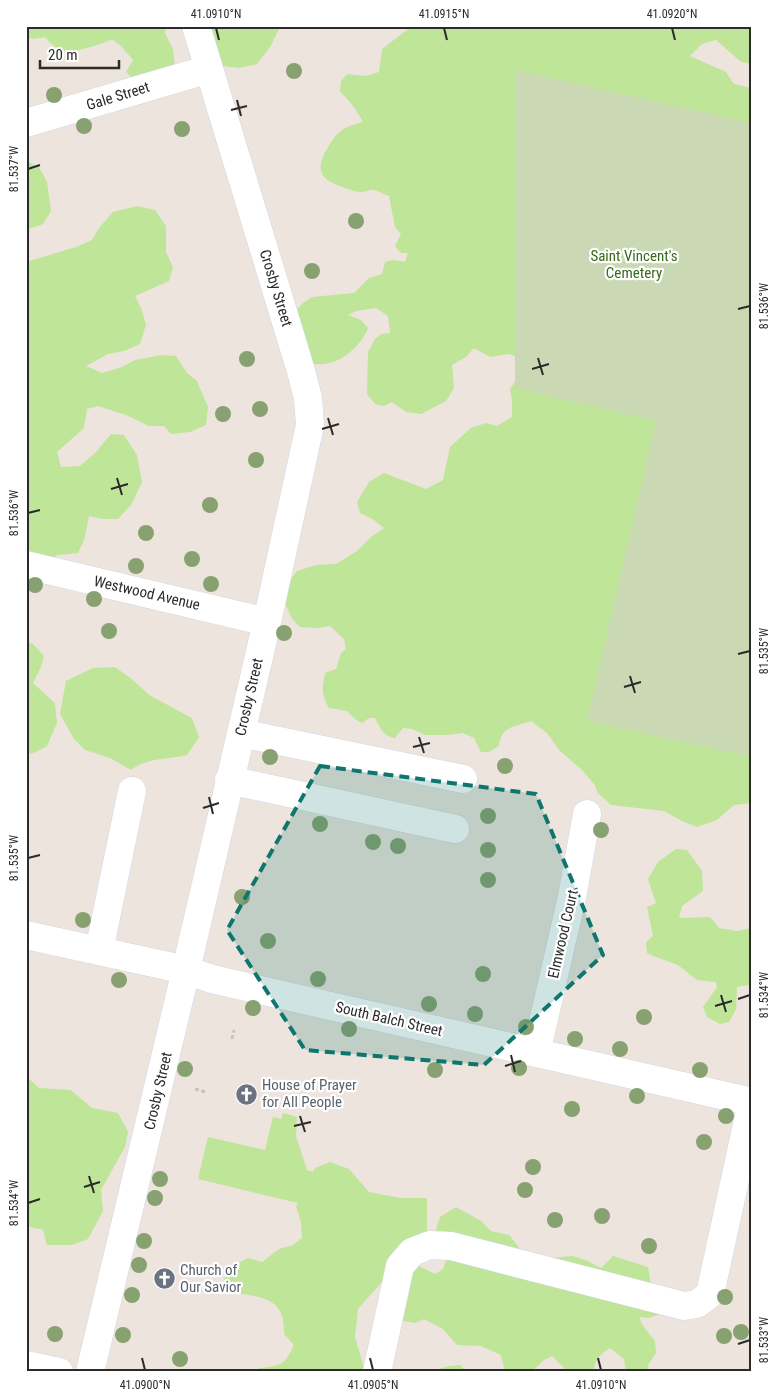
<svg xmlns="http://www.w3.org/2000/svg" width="778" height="1398" viewBox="0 0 778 1398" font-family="'Roboto Condensed',sans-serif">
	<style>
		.green { fill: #bee598 }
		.cemetery { fill: #cbd8b4 }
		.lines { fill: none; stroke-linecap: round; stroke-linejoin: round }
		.minor-casing { stroke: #d2d8e4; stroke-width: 29 }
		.path { stroke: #c4c4c4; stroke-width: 3; stroke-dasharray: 4 2.5; stroke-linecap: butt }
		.minor { stroke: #fff; stroke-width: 28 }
		.tree { fill: #88a171 }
		.marked { fill: #0f766e; fill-opacity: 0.2; stroke: #0f766e; stroke-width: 4; stroke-dasharray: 10 6; stroke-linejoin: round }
		.ticks { fill: none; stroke: #2b2b2b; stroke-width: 2 }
		.labels { text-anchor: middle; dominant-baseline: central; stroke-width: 4.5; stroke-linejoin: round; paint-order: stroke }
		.street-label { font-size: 15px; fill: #2b2b2b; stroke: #fff }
		.park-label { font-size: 15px; fill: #366b19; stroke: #fff }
		.worship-label { font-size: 15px; fill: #5b616d; stroke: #fff; text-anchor: start }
		.neatline { fill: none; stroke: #2b2b2b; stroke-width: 2 }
		.ticks-label { font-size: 12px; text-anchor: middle; fill: #2b2b2b }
	</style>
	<rect width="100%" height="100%" fill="#ede4dd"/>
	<path class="green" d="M26,26H166L165,33L173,49L175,67L133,79L126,72L133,60L121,46L112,39C104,44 73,53 65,51C56,49 50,43 45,37L33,39L26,37Z
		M186,26H285L279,29L270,47L257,64L239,68L216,65Z
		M412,26H752V64L741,62L716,40L702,44L690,56L726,72L734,84L752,88V219L651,355L752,717V803L734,805L717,820L697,827L682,821L664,811L611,805L598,793L594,784L581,769L560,751L547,733L531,721C514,727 501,726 499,746L489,752H481L474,738L463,733L447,735H425L412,729L403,728L395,738C382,735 381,729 375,718H369L362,723L355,719L347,711L329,708C321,694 322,688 325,673L336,669L341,653L346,649L344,639L330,626L316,628L300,627L292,619L283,599L290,581L297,571L316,565L336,564L357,551L371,537L384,528L374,520L360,513L357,502L369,482L384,473L426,489L443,480L450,447L471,428L486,423L497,426L512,417V400L510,389L519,376V357L508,354L490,357L474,348L466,357L452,365L454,388L446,401L421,414L406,412L392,402L384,406L375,404L367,394L368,352L375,339L381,334L390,333L388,316L376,308L356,311L348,315L361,320L368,328C363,342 348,357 333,362C326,365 316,364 309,364L294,313L303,303L312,297L354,293L369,278L382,274L385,262L393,260L405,262L408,253H401L395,246L401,234L395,227L389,196C385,195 378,191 375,190C370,189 364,193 360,192C355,192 349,189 345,188C321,180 314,172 327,149C338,130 342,128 363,122L354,107L340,91L341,81L347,74L366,76L379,72L382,49Z
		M26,161L39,167L47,182L51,211L43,224L29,229L26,232Z
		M137,206L155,210L166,226V252L173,267L169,281L135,296L141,308L146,325L140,344L124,351L108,354L86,366L102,373L122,367L135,360L162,355L176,356L187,373L197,381L208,407L206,425L190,432L171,434L164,426H149L126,415L98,406L87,409L84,428L57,452L61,467L80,466L96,452L111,434L124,435L137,455L142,482L131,505L118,519H102L89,516L84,540L78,553L58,555L50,560H40L26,547V262L76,247L92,240L99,228L113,212Z
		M26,642L33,644L44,656L41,667L33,683L55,703L57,723L47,746L36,752L26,755Z
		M115,667L133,680L149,695L192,718L199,737L187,755C167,760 148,757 131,770L110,758L85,750L74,739L60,714L66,681L93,668Z
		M676,849L687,850L702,871L703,891L682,906L679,918L710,917L719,928L737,931L752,928V986L749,985L737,987L736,1009L729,1022L720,1024L707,1017L703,1007L717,987L716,982L697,980L678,965L656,957L647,953L646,942L653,936L647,907L656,903L648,879L658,862Z
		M26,1076L39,1088L71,1090L92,1108L118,1113L128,1132L125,1147L101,1190L103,1211L88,1239L72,1245H47L43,1230L26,1226Z
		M283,1113L297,1117L296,1136L307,1170L313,1172L315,1168L330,1162L349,1169L369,1192L401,1198H427V1240L392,1254L388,1275L358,1309L355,1337L364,1368V1372H257L259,1368C282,1366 284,1365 294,1345L284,1334C285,1297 263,1298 232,1292L224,1279L233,1266L248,1258L262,1262L279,1249L293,1245L302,1238L301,1222L296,1206L298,1203L198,1179L208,1137L265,1150L273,1117L281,1119Z
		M456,1207L481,1221L491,1231L509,1235L518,1246L525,1259H542L572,1256L588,1261L601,1268L613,1256L648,1267L650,1280L661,1295L660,1314L649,1318L639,1317L643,1326L655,1341L656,1353L648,1365L649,1372H626L624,1359L610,1348C600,1354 594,1360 594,1372H564L565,1369L552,1356L544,1360L531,1372H505L501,1355L481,1346L457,1345L443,1329L424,1319L415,1323L398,1320L415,1264L435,1274L443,1269L447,1257L435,1233L440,1217Z
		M460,1365L467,1372H430L449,1366Z"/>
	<path class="cemetery" d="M515,70L752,123V757L587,721L656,421L515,388Z"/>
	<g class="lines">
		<defs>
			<path id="minor" d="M26,123L209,69
				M26,565L267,622
				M241,733L463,779
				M229,780L455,829
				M26,935L186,970L212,979L752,1102
				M99,951L132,791
				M536,1053L572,897L587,814
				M26,1365L59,1372
				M90,1372L186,970L267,622L310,425L308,398L301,371L196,26
				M377,1372L400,1266L412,1252L430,1245L451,1246L684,1306L697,1304L710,1294L752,1102"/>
		</defs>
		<use href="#minor" class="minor-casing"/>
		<path class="path" d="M232,1039L234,1030
			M195,1089L206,1092"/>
		<use href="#minor" class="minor"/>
	</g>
	<g class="tree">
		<circle cx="294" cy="71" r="8"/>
		<circle cx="54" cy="95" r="8"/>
		<circle cx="84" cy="126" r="8"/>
		<circle cx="182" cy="129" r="8"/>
		<circle cx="356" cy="221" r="8"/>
		<circle cx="312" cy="271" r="8"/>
		<circle cx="247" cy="359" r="8"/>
		<circle cx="260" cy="409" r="8"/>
		<circle cx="223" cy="414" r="8"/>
		<circle cx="256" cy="460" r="8"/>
		<circle cx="210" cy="505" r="8"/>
		<circle cx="146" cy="533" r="8"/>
		<circle cx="192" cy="559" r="8"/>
		<circle cx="136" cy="566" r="8"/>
		<circle cx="211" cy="584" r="8"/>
		<circle cx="35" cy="585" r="8"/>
		<circle cx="94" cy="599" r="8"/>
		<circle cx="109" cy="631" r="8"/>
		<circle cx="284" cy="633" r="8"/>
		<circle cx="270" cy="757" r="8"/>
		<circle cx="505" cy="766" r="8"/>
		<circle cx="488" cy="816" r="8"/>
		<circle cx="320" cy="824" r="8"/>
		<circle cx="601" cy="830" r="8"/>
		<circle cx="373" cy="842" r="8"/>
		<circle cx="398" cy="846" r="8"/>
		<circle cx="488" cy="850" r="8"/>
		<circle cx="488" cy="880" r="8"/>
		<circle cx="242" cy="897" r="8"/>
		<circle cx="83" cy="920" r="8"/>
		<circle cx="268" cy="941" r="8"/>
		<circle cx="483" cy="974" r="8"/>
		<circle cx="318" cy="979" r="8"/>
		<circle cx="119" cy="980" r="8"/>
		<circle cx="429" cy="1004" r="8"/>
		<circle cx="253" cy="1008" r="8"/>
		<circle cx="475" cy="1014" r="8"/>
		<circle cx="644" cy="1017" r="8"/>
		<circle cx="526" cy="1027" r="8"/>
		<circle cx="349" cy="1029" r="8"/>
		<circle cx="575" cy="1039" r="8"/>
		<circle cx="620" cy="1049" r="8"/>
		<circle cx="519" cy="1068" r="8"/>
		<circle cx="185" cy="1069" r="8"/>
		<circle cx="435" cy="1070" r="8"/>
		<circle cx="700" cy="1070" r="8"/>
		<circle cx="637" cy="1096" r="8"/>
		<circle cx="572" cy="1109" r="8"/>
		<circle cx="726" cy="1116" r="8"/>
		<circle cx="704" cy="1142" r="8"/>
		<circle cx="533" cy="1167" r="8"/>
		<circle cx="160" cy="1179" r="8"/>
		<circle cx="525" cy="1190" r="8"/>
		<circle cx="155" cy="1198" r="8"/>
		<circle cx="602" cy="1216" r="8"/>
		<circle cx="555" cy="1220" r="8"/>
		<circle cx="144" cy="1241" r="8"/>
		<circle cx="649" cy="1246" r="8"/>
		<circle cx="139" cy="1265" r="8"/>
		<circle cx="132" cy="1295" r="8"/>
		<circle cx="725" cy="1297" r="8"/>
		<circle cx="741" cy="1332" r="8"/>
		<circle cx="55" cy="1334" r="8"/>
		<circle cx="123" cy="1335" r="8"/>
		<circle cx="724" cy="1336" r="8"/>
		<circle cx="180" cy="1359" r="8"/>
	</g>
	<path class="marked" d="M320,766L536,794L603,955L484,1065L305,1050L227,930Z"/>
	<path class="ticks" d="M216,28L219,40M444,28L447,40M672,28L675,40M237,100L241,116M231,110L247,106M28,169L40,165M738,309L750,306M538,358L543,375M532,369L549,364M328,418L333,435M322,429L339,424M117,478L122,495M111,489L128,484M28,513L40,510M738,654L750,651M630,676L635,693M624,687L641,682M419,737L424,753M413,747L430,743M209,797L213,814M203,808L219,803M28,858L40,855M721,995L726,1012M738,999L750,995M715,1006L732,1001M511,1055L515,1072M505,1066L521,1061M300,1116L305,1132M294,1126L311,1122M89,1176L94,1193M84,1187L100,1182M28,1203L40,1199M738,1344L750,1340M142,1358L145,1370M370,1358L373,1370M598,1358L601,1370"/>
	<defs>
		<symbol id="church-disc" viewBox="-11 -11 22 22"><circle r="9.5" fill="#6b7280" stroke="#fff"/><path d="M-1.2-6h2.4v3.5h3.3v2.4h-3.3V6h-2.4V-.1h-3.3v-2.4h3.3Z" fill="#fff"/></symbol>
	</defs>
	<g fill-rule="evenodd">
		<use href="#church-disc" x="234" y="1082" width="25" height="25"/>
		<use href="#church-disc" x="152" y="1266" width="25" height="25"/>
	</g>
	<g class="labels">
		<g class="street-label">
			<text transform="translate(118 96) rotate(-17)">Gale Street</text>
			<text transform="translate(276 288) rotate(73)">Crosby Street</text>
			<text transform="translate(147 593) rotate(13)">Westwood Avenue</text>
			<text transform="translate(249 697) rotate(-77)">Crosby Street</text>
			<text transform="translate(563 934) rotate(-77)">Elmwood Court</text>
			<text transform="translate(389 1019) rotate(13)">South Balch Street</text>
			<text transform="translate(158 1091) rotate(-77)">Crosby Street</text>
		</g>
		<g class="park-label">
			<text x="634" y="256">Saint Vincent's<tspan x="634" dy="17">Cemetery</tspan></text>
		</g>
		<g class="worship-label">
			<text x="262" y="1085">House of Prayer<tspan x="262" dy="17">for All People</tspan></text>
			<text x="180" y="1270">Church of<tspan x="180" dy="17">Our Savior</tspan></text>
		</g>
	</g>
	<rect width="778" height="1398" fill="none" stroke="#ffffff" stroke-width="55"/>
	<path d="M40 60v8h79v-8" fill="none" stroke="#2b2b2b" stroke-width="2.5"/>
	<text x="48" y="60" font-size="15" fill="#2b2b2b" stroke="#ffffff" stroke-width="4" paint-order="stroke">20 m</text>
	<rect x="28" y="28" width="722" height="1342" class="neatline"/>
	<g class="ticks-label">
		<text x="216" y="18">41.0910°N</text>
		<text x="444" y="18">41.0915°N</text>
		<text x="672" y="18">41.0920°N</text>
		<text transform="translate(14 169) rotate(-90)" y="4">81.537°W</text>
		<text transform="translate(764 306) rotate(-90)" y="4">81.536°W</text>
		<text transform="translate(14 513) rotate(-90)" y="4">81.536°W</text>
		<text transform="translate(764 651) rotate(-90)" y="4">81.535°W</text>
		<text transform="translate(14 858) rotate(-90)" y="4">81.535°W</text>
		<text transform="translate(764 995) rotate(-90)" y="4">81.534°W</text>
		<text transform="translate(14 1203) rotate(-90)" y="4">81.534°W</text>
		<text transform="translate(764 1340) rotate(-90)" y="4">81.533°W</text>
		<text x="145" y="1389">41.0900°N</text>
		<text x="373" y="1389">41.0905°N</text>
		<text x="601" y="1389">41.0910°N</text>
	</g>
</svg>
